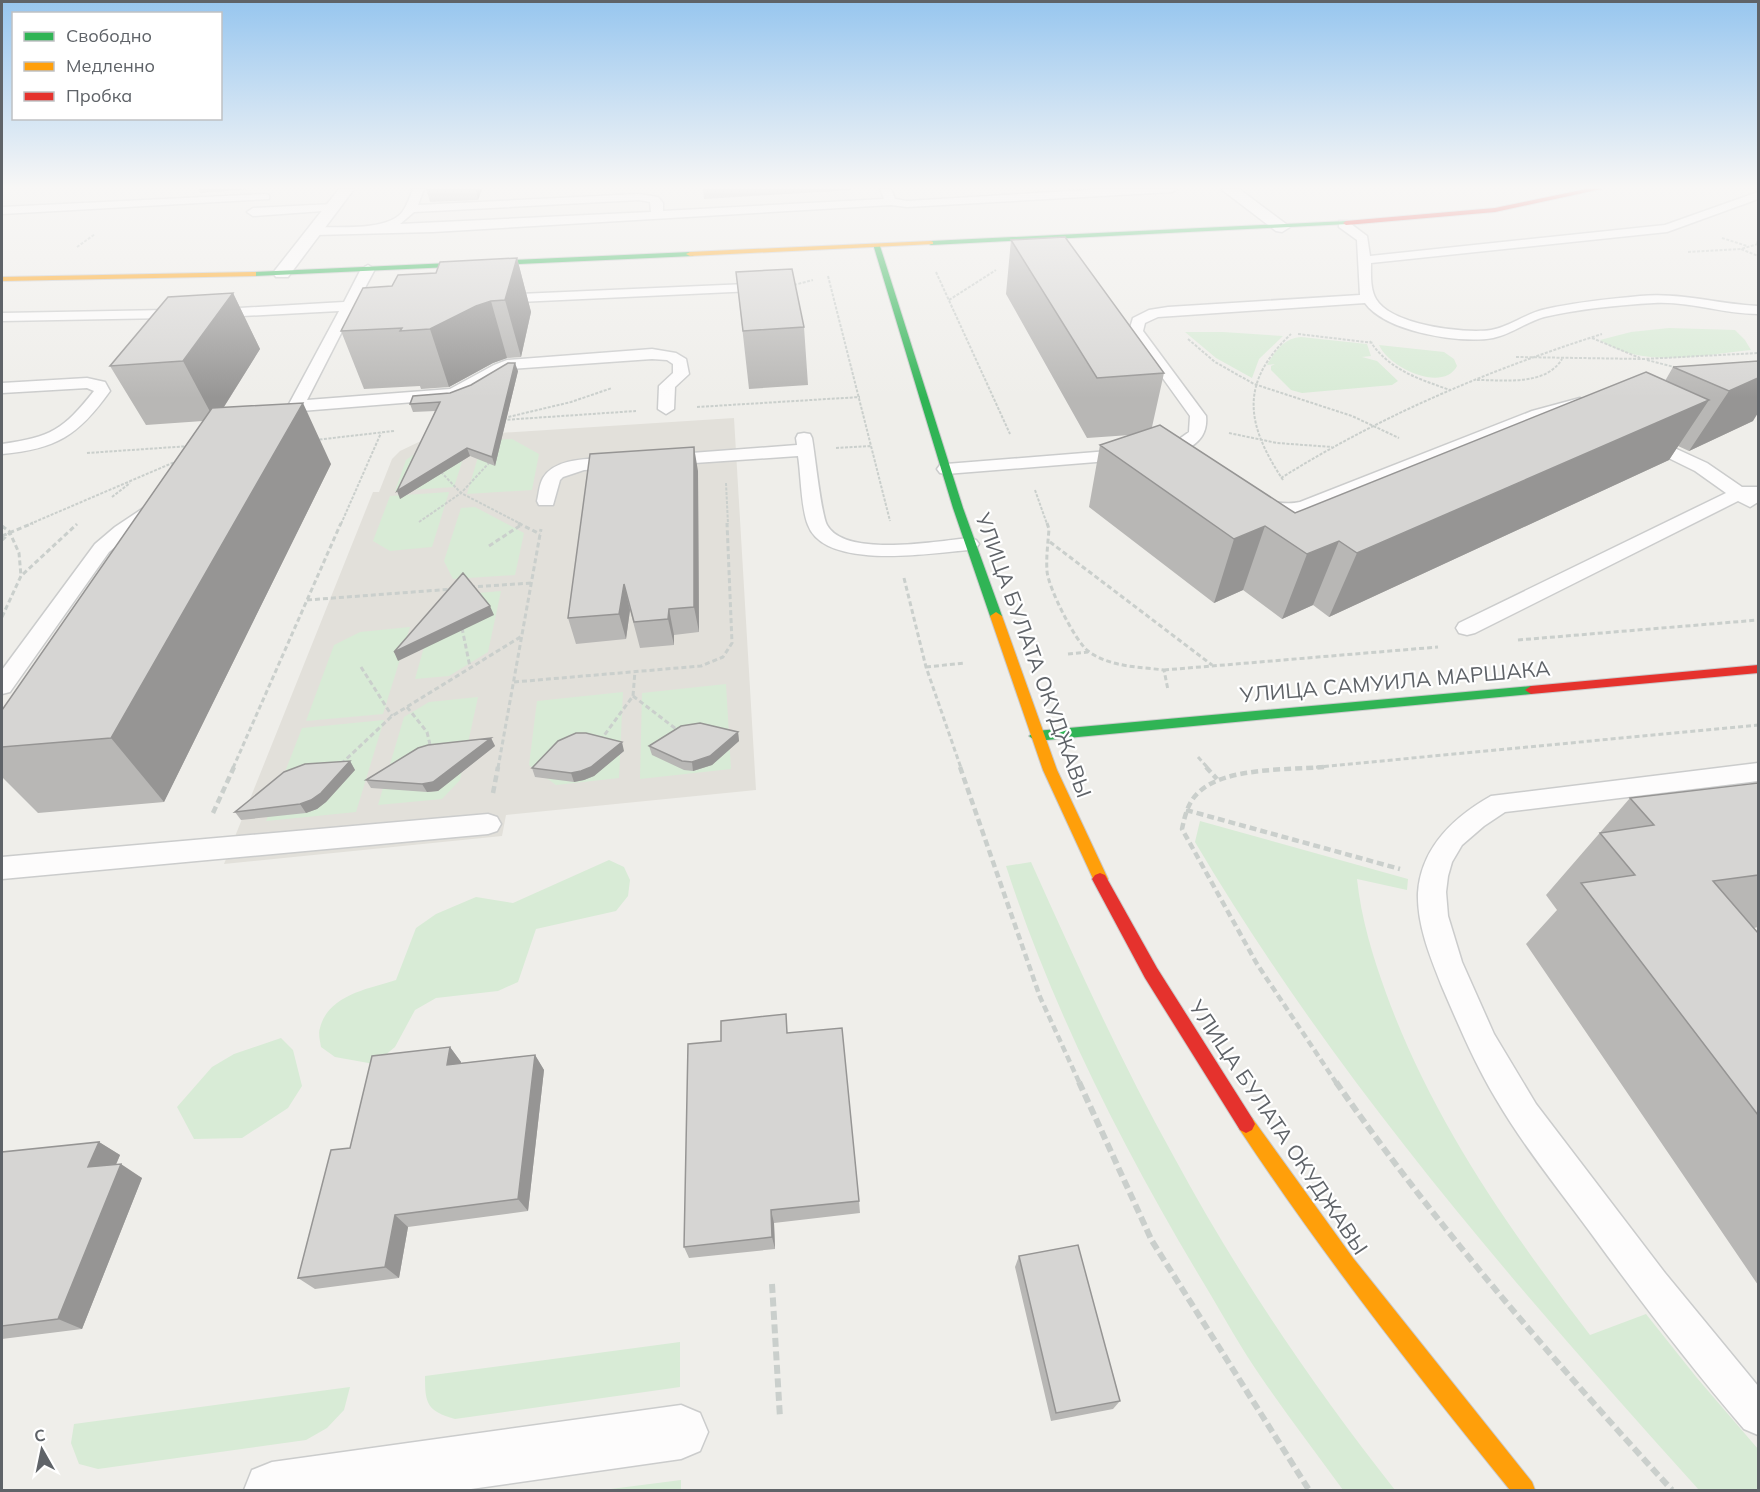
<svg xmlns="http://www.w3.org/2000/svg" width="1760" height="1492" viewBox="0 0 1760 1492" font-family="Mulish,sans-serif">
	<style>
		.education { fill: #e2e0da }
		.green { fill: #d8ebd6 }
		.lines { fill: none; stroke-linecap: round; stroke-linejoin: round }
		.lane-casing { stroke: #cbcccc; stroke-width: 3 }
		.street-casing { stroke: #cbcccc; stroke-width: 3 }
		.fast-casing { stroke: #cacacb; stroke-width: 2 }
		.slow-casing { stroke: #cacacb; stroke-width: 2 }
		.jam-casing { stroke: #cacacb; stroke-width: 2 }
		.path-far3 { stroke: #cacfcc; stroke-width: 2; stroke-dasharray: 3 1.5; stroke-linecap: butt }
		.path-far2 { stroke: #cacfcc; stroke-width: 3; stroke-dasharray: 5 3; stroke-linecap: butt }
		.path-far1 { stroke: #cacfcc; stroke-width: 4.5; stroke-dasharray: 7 4; stroke-linecap: butt }
		.path { stroke: #cacfcc; stroke-width: 6; stroke-dasharray: 9 4.5; stroke-linecap: butt }
		.lane { fill: #fdfcfc; fill-rule: evenodd }
		.street { fill: #fdfcfc; fill-rule: evenodd }
		.fast { fill: #30b455; fill-rule: evenodd }
		.slow { fill: #ff9f0a; fill-rule: evenodd }
		.jam { fill: #e5322d; fill-rule: evenodd }
		.wall { fill: #b8b7b5 }
		.shaded-wall { fill: #969594 }
		.building { fill: #d6d5d3; stroke: #969594; stroke-width: 1.5 }
		.labels { text-anchor: middle; dominant-baseline: central; stroke-width: 4.5; stroke-linejoin: round; paint-order: stroke }
		.street-label { font-size: 21px; fill: #5f6368; stroke: #fff }
	</style>
	<rect width="100%" height="100%" fill="#efeeea"/>
	<path class="education" d="M734,418L756,790L506,815L502,836L224,864L373,492H379L392,459L400,451L423,440L437,437Z"/>
	<path class="green" d="M1669,328L1735,330L1745,340L1751,350C1703,355 1642,369 1600,340L1631,332Z
		M1185,332H1223L1283,336L1259,359L1252,378L1216,358Z
		M1301,337L1367,344L1371,356L1362,357L1377,361L1398,381L1392,385L1302,393L1291,390L1271,370V366L1275,364L1267,365C1275,351 1284,338 1301,337Z
		M1379,345L1444,352L1454,359L1457,366C1443,393 1389,368 1379,345Z
		M512,439L539,454L532,490L467,494L481,447L490,440Z
		M468,443L454,487L395,491L406,460L426,446Z
		M449,492L432,547L390,551L373,541L390,496Z
		M475,507L524,533L515,575L453,579L444,561L461,508Z
		M501,591L488,652L449,676L415,679L433,615L456,595Z
		M410,627L383,714L306,721L334,645L360,632Z
		M726,684L731,769L640,779L642,693Z
		M623,692L619,778L556,785L529,765L537,701Z
		M478,697L460,780L442,799L378,805L404,717L429,702Z
		M384,720L356,812L266,821L302,728Z
		M1200,821L1408,879L1407,890L1357,879C1361,918 1373,957 1386,993C1432,1120 1509,1229 1590,1335L1646,1314L1697,1378L1758,1449V1490H1699C1515,1286 1335,1079 1195,842Z
		M609,860L624,867L630,880L628,896L616,911L536,929L518,982L498,991L436,998L415,1010L395,1047L374,1064L335,1057L321,1047C320,1041 318,1033 320,1028C328,995 368,989 396,980L416,928L436,914L476,897L513,903Z
		M1031,862C1076,962 1121,1062 1174,1157C1237,1274 1313,1386 1395,1490H1343C1316,1453 1287,1415 1261,1377C1241,1348 1224,1317 1206,1287C1126,1154 1054,1014 1006,866Z
		M281,1038L293,1050L302,1086L288,1108L242,1138L194,1139L177,1107L212,1067L234,1054Z
		M680,1342V1387L455,1419C427,1411 425,1404 425,1376Z
		M350,1387L344,1410L327,1428L306,1440L98,1469L79,1464L71,1443L74,1424Z
		M681,1480V1490H603Z"/>
	<g class="lines">
		<defs>
			<path id="lane" d="M413,189H424L418,205L639,194L658,197L663,203V211L884,199L880,189H891L895,199L907,201L1103,189H1177L1172,192L907,207L891,205L433,232L315,235L309,231L315,227C337,227 390,231 403,211C407,205 410,197 413,189ZM639,200L650,202L651,212L400,224L414,212Z
				M1758,192V199L1667,232L1371,263C1371,274 1370,289 1376,299C1391,325 1464,334 1491,330C1510,327 1526,313 1546,309C1577,302 1609,299 1640,296C1680,292 1718,304 1758,306V314C1723,314 1689,301 1654,303C1618,305 1579,309 1544,317C1526,322 1512,334 1493,338C1460,344 1386,332 1365,303L1158,317L1145,323L1143,331L1206,416C1209,445 1182,453 1158,457L946,474L940,473L937,469L940,465L946,464L1158,447L1175,442L1189,432L1190,416L1129,331L1133,318L1149,310L1168,307L1360,295L1357,240L1339,227V221H1347L1367,236L1370,256L1665,225Z
				M265,194L269,195V199L2,214V207Z
				M333,204L339,208L337,210L253,216L247,212L253,208Z
				M368,265L375,269L358,301L386,300L393,304L386,308L353,310L307,400L450,389L494,365L507,360L652,349L676,353L686,359L689,374L675,387L674,409L666,414L658,409L659,386L673,373V364L667,360L652,359L510,369L472,391L452,399L301,411L282,430L276,431L268,426L289,404L339,311L223,317L2,321V313L223,309L344,302L361,269Z
				M769,283L774,284L776,287L774,290L495,303L488,299L495,295Z
				M87,378L105,382L110,391C78,436 56,449 2,454V444C51,437 63,430 94,391L87,388L2,393V383Z
				M1580,398L1588,403L1586,406L1544,417L1312,511C1292,516 1273,516 1253,511L1251,507L1253,503C1269,499 1284,506 1300,502L1532,411Z
				M804,433L810,434L812,438C815,454 821,514 827,525C845,558 937,541 969,538L976,540L979,544L976,548L969,550C932,553 825,571 808,525C801,509 801,474 798,456L665,465L659,464L656,460L659,456L665,455L797,445L796,438L798,434Z
				M1644,434L1707,463L1742,487H1758V502L1750,507L1738,501L1475,633L1467,635L1459,633L1456,628L1459,623L1726,493L1695,471L1638,443L1636,439L1638,435Z
				M604,458L627,459L630,463L627,467L621,468L584,470L563,477L560,480L553,505H539L537,501C539,493 539,485 543,478C554,459 585,459 604,458Z
				M158,501L165,503L167,507L165,511L129,535L109,552L10,692L2,694V670L95,544L115,527L151,503Z
				M1758,763V781L1505,812L1484,826L1462,845L1452,862L1448,876L1446,892L1448,916L1462,962L1494,1034L1536,1104L1665,1273L1758,1386V1435L1744,1429C1691,1367 1641,1302 1593,1236C1560,1191 1524,1147 1496,1099C1475,1064 1459,1026 1443,989C1431,959 1417,926 1418,893C1421,847 1454,817 1491,796Z
				M488,814L497,817L501,824L497,831L488,834L2,879V857Z"/>
			<path id="street" d="M339,189H354L288,277H276L273,273L276,269Z
				M1221,189H1239L1290,227L1282,232L1276,231Z
				M681,1405L700,1413L708,1432L700,1451L681,1459L464,1490H244L252,1470L272,1462Z"/>
			<path id="fast" d="M1346,221L1348,224L931,245L927,243L931,241Z
				M873,244L880,246L963,508L1002,616L1000,619H992L990,616L953,508Z
				M690,252L694,254L693,256L253,276L249,274L253,272Z
				M1531,686L1537,690L1531,694L1036,741L1029,736L1036,731Z"/>
			<path id="slow" d="M931,241L933,242V244L690,256L686,254L690,252Z
				M253,272H256V276L2,281V277Z
				M996,612L1002,616L1057,770L1108,879L1105,883L1100,885L1095,883L1043,770L990,616Z
				M1246,1115L1252,1118L1353,1258L1532,1482L1535,1490H1510C1415,1373 1323,1255 1240,1130L1237,1124L1240,1118Z"/>
			<path id="jam" d="M1586,189H1601L1495,212L1346,225L1343,223L1346,221L1495,208Z
				M1758,665V673L1531,694L1525,690L1531,686Z
				M1100,873L1105,875L1157,968L1252,1118L1255,1124L1252,1130L1246,1133L1240,1130L1145,978L1092,879L1095,875Z"/>
		</defs>
		<use href="#lane" class="lane-casing"/>
		<use href="#street" class="street-casing"/>
		<use href="#fast" class="fast-casing"/>
		<use href="#slow" class="slow-casing"/>
		<use href="#jam" class="jam-casing"/>
		<path class="path-far3" d="M1722,238L1747,246
			M1757,244L1758,239
			M1758,244L1741,249L1758,256
			M77,247L95,234
			M1688,252L1741,249
			M936,272L1010,434
			M828,276L890,521
			M794,285L813,280
			M949,300L996,270
			M1298,334L1374,343
			M1592,338L1640,358
			M1188,339L1215,362L1254,384L1352,416L1399,438
			M1370,341C1389,370 1419,379 1450,390
			M1516,357L1643,359L1758,353
			M1647,360L1678,368
			M1477,380C1504,380 1546,386 1562,359
			M697,407L860,397
			M504,418L571,402L612,388
			M503,420L636,411
			M1229,433L1277,443L1332,447
			M315,440L394,431
			M836,448L872,446
			M87,453L190,446
			M441,472L461,493L521,524
			M1281,478C1382,415 1489,370 1602,334
			M1283,480C1246,424 1239,383 1291,334
			M726,483L728,524
			M1035,490L1047,524
			M112,497L130,483
			M419,522L461,493L489,463
			M30,524L177,461
			M341,524L381,433"/>
		<path class="path-far2" d="M518,523L540,534
			M1047,523L1049,529C1048,543 1046,557 1047,571C1048,587 1075,641 1088,651C1109,667 1140,667 1164,670L1168,690
			M2,526L10,532
			M2,536L33,523
			M2,540L10,533L19,553L21,576
			M1050,542L1212,665
			M489,546L521,525
			M904,578L926,667L961,768
			M470,587L532,583
			M307,600L453,589
			M2,617L21,576L77,524
			M462,628L470,667
			M1518,640L1758,620
			M1068,654L1088,652
			M361,667L392,716
			M926,667L965,663
			M1164,670L1438,647
			M514,682L701,666L723,657L732,643L727,523
			M633,696L680,732
			M407,707L427,732L431,749
			M600,741L633,696L635,671
			M1198,757L1208,768
			M341,764L392,716L522,636
			M233,768L341,523
			M498,768L541,529
			M1308,768L1758,725"/>
		<path class="path-far1" d="M960,767L1040,997L1080,1084
			M1206,767L1217,779
			M1324,767C1289,770 1225,767 1199,792C1188,802 1185,815 1182,829L1257,964L1337,1084
			M493,793L498,767
			M1186,810L1400,869
			M213,813L234,767"/>
		<path class="path" d="M1079,1082L1152,1241L1309,1490
			M1336,1082C1437,1227 1553,1360 1672,1490
			M772,1284L780,1418"/>
		<use href="#lane" class="lane"/>
		<use href="#street" class="street"/>
		<use href="#fast" class="fast"/>
		<use href="#slow" class="slow"/>
		<use href="#jam" class="jam"/>
	</g>
	<path class="wall" d="M199,189H251L200,193Z
		M426,189H482L478,200L430,202Z
		M703,189H851V190L704,199Z
		M1011,240L1164,373L1152,427L1295,513L1665,381L1673,367L1758,361L1753,421L1689,451L1678,446L1669,460L1329,617L1313,605L1282,619L1243,590L1214,603L1089,507L1100,445L1130,435L1087,438L1006,294Z
		M517,258L531,312L521,357L507,358L493,363L449,387L421,389L420,386L364,389L341,331L392,286L436,273Z
		M736,272L804,327L808,385L749,389Z
		M233,293L260,349L224,407L331,464L164,802L38,813L2,777V710L203,421L146,425L110,366Z
		M518,371L495,466L470,456L400,499L435,411L413,412L410,404L450,393Z
		M698,471L699,632L674,635V645L640,648L630,610L626,639L576,644L568,618Z
		M738,732L739,741L712,765L693,771L684,770L652,755L649,746Z
		M491,738L495,746L438,791L427,792L371,788L366,780Z
		M624,751L594,776L584,780L574,782L535,777L532,768Z
		M350,761L355,770L326,802L317,809L306,813L241,820L235,812Z
		M1758,783V927L1754,928L1758,933V1285L1526,944L1557,910L1546,895L1630,798Z
		M788,1033L859,1201L860,1213L774,1223L775,1249L689,1258L684,1247L721,1041Z
		M450,1047L461,1062V1063L535,1055L544,1070L528,1211L408,1227L399,1278L315,1289L298,1278L350,1148Z
		M99,1142L120,1155L116,1165L142,1178L82,1329L2,1339V1152Z
		M1019,1256L1120,1401L1113,1409L1051,1421L1015,1267Z"/>
	<path class="shaded-wall" d="M476,189H482L478,200Z
		M517,258L531,312L521,357L505,300Z
		M233,293L260,349L215,421L183,361Z
		M491,301L507,358L493,363L449,387L430,329L476,306Z
		M515,363L518,371L495,466L492,457Z
		M1758,378V413L1753,421L1689,451L1729,391Z
		M1709,400L1669,460L1329,617L1357,553Z
		M303,403L331,464L164,802L111,738Z
		M694,447L698,471L699,632L694,607Z
		M467,448L470,456L400,499L397,491Z
		M1265,526L1243,590L1214,603L1234,539Z
		M1339,541L1313,605L1282,619L1307,554Z
		M624,584L630,610L626,639L619,614Z
		M490,606L494,615L398,661L394,652Z
		M669,609L674,635V645L668,619Z
		M738,732L739,741L712,765L693,771L692,762Z
		M491,738L495,746L438,791L427,792L422,784Z
		M622,742L624,751L594,776L584,780L574,782L571,773Z
		M350,761L355,770L326,802L317,809L306,813L300,804Z
		M450,1047L461,1062L458,1080L447,1065Z
		M535,1055L544,1070L528,1211L518,1199Z
		M99,1142L120,1155L109,1180L88,1167Z
		M121,1164L142,1178L82,1329L58,1319Z
		M771,1210L774,1223L775,1249L772,1237Z
		M395,1215L408,1227L399,1278L385,1267Z"/>
	<path class="building" d="M1065,237L1164,373L1097,378L1011,240Z
		M517,258L505,300L491,301L476,306L430,329L400,331L402,328L341,331L363,288L392,286L398,275L436,273L440,262Z
		M792,269L804,327L743,331L736,272Z
		M233,293L183,361L110,366L168,297Z
		M1758,361V378L1729,391L1673,367Z
		M508,363H515L492,457L467,448L397,491L440,402L410,404L413,396L450,393L471,385Z
		M1646,372L1709,400L1357,553L1339,541L1307,554L1265,526L1234,539L1100,445L1160,425L1295,513Z
		M303,403L111,738L2,747V710L212,408Z
		M694,447V607L669,609L668,619L634,622L624,584L619,614L568,618L590,454Z
		M463,573L490,606L394,652Z
		M700,723L738,732L710,756L692,762L682,761L649,746L681,726Z
		M576,733H586L622,742L591,767L581,771L571,773L532,768L558,741Z
		M491,738L433,782L422,784L366,780L418,748L428,745Z
		M350,761L321,793L311,800L300,804L235,812L284,772L305,764Z
		M1758,783V875L1713,881L1758,933V1115L1581,883L1635,875L1600,833L1654,825L1630,798Z
		M786,1014L787,1033L842,1028L859,1201L771,1210L772,1237L684,1247L688,1044L721,1041V1021Z
		M450,1047L447,1065L535,1055L518,1199L395,1215L385,1267L298,1278L331,1150L350,1148L372,1056Z
		M99,1142L88,1167L121,1164L58,1319L2,1326V1152Z
		M1078,1245L1120,1401L1056,1413L1019,1256Z"/>
	<linearGradient id="sky" x2="0" y2="1"><stop stop-color="#97c6ef"/><stop offset="0.47" stop-color="#f8f7f6"/><stop offset="1" stop-color="#f8f7f6" stop-opacity="0"/></linearGradient>
	<rect width="1760" height="398" fill="url(#sky)"/>
	<g class="labels">
		<g class="street-label">
			<text transform="translate(1034 655) rotate(70)">УЛИЦА БУЛАТА ОКУДЖАВЫ</text>
			<text transform="translate(1395 681) rotate(-5)">УЛИЦА САМУИЛА МАРШАКА</text>
			<text transform="translate(1279 1127) rotate(56)">УЛИЦА БУЛАТА ОКУДЖАВЫ</text>
		</g>
	</g>
	<rect width="1760" height="1492" fill="none" stroke="#5f6368" stroke-width="6"/>
	<rect x="12" y="12" width="210" height="108" fill="#ffffff" stroke="#bfc1c3" stroke-width="1.5"/>
	<rect x="24" y="32" width="30" height="9" fill="#30b455" stroke="#bfc1c3" stroke-width="1.5"/>
	<text x="66" y="42" font-size="18" fill="#5f6368">Свободно</text>
	<rect x="24" y="62" width="30" height="9" fill="#ff9f0a" stroke="#bfc1c3" stroke-width="1.5"/>
	<text x="66" y="72" font-size="18" fill="#5f6368">Медленно</text>
	<rect x="24" y="92" width="30" height="9" fill="#e5322d" stroke="#bfc1c3" stroke-width="1.5"/>
	<text x="66" y="102" font-size="18" fill="#5f6368">Пробка</text>
	<g transform="translate(42 1450) rotate(351)" stroke="#ffffff" stroke-width="4.5" paint-order="stroke">
	<path d="M0-4.5L10 22L0 15L-10 22Z" fill="#5f6368"/>
	<text y="-9" font-size="16" font-weight="bold" text-anchor="middle" fill="#5f6368">С</text>
	</g>
</svg>
